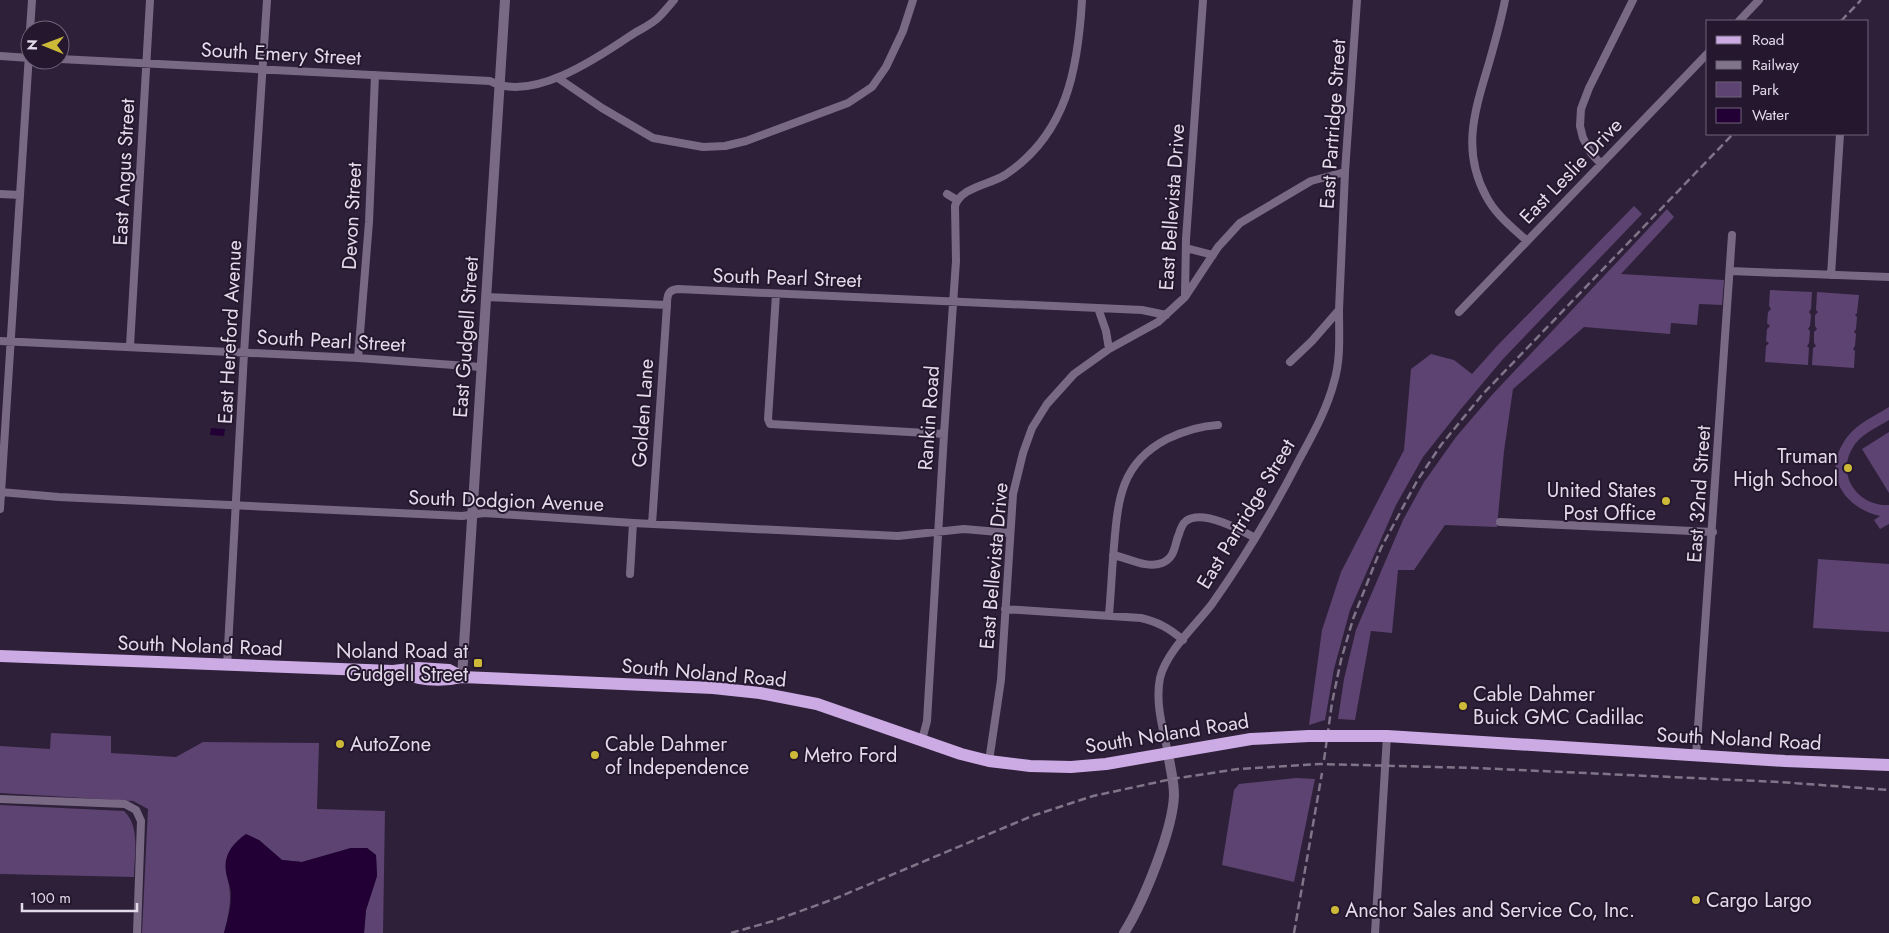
<svg xmlns="http://www.w3.org/2000/svg" width="1889" height="933" viewBox="0 0 1889 933" font-family="Jost,sans-serif">
	<style>
		.green { fill: #5d4371 }
		.water { fill: #220035 }
		.lines { fill: none; stroke-linecap: round; stroke-linejoin: round }
		.minor { stroke: #796985; stroke-width: 8 }
		.tertiary { stroke: #796985; stroke-width: 10 }
		.primary { stroke: #ccabe5; stroke-width: 12 }
		.rail { stroke: #807488; stroke-width: 2.5; stroke-dasharray: 8 4; stroke-linecap: butt }
		.primary-bridge { stroke: #ccabe5; stroke-width: 12 }
		.poi-dot { fill: #cdb938; stroke: #24172e; stroke-width: 2 }
		.labels { text-anchor: middle; dominant-baseline: central; stroke-width: 4; stroke-linejoin: round; paint-order: stroke }
		.street-label { font-size: 20px; fill: #e3daea; stroke: #24172e }
		.poi-label { font-size: 20px; fill: #e3daea; stroke: #24172e; text-anchor: start }
	</style>
	<rect width="100%" height="100%" fill="#2e2038"/>
	<path class="green" d="M1634,206L1642,214L1503,359L1461,409L1423,457L1396,505L1350,610L1334,669L1325,720L1309,725L1322,630L1341,572L1404,450L1411,369L1431,354L1454,360L1472,374L1497,346Z
		M1667,209L1674,217L1621,274L1724,280L1722,305L1699,304L1697,325L1671,323L1670,334L1584,327L1513,389L1504,451L1497,527L1445,525L1414,570H1398L1392,633L1371,631L1355,720L1338,719L1344,679L1356,630L1403,520L1424,482L1456,437L1491,396Z
		M1770,290L1812,292L1811,309L1809,312L1811,315L1810,326L1808,329L1810,331L1809,343L1807,346L1809,348L1808,365L1765,362L1766,346L1769,343L1766,341L1767,329L1770,326L1767,323L1768,312L1771,309L1769,306Z
		M1817,292L1859,295L1857,313L1855,315L1857,317L1856,329L1854,332L1856,334L1855,346L1853,349L1855,351L1854,368L1812,365L1813,348L1816,346L1814,343V332L1817,329L1815,326V315L1818,312L1816,310Z
		M1889,407V420C1876,428 1859,435 1852,449C1836,476 1859,507 1889,505V524L1880,529L1874,520L1880,516C1841,507 1821,470 1848,436C1858,423 1875,416 1889,407Z
		M1889,432V493L1862,449Z
		M1818,559L1889,564V632L1813,628Z
		M51,733L111,736V753L176,757L203,742L319,743L317,809L385,811L383,933H364L366,910L377,876L376,855L367,848H351L302,862L282,860L259,840L226,873C233,896 230,909 224,933H142L148,809L133,801L0,793V746L50,749Z
		M1296,778L1315,779L1294,882L1222,865L1234,790L1239,784Z
		M0,805L124,811C141,827 134,856 134,877L0,874Z"/>
	<path class="water" d="M211,428L225,429L224,436L210,435Z
		M246,834L259,840L282,860L302,862L351,848H367L376,855L377,876L366,910L364,933H224C228,919 232,905 231,891C230,885 227,878 226,872C223,855 233,843 246,834Z"/>
	<g class="lines">
		<path class="minor" d="M1505,0C1501,21 1495,42 1489,63C1475,110 1461,150 1486,196C1495,214 1513,228 1527,241
			M1739,21L1759,0
			M30,30L32,0
			M0,56L30,58
			M60,59L490,81C531,103 596,59 630,36C639,30 651,25 659,17C664,12 669,6 674,0
			M558,78L602,108L653,138L703,147L725,146L746,141L848,103L872,87L886,67L903,31L913,0
			M1601,164L1591,153L1583,138L1580,126L1581,109L1589,88L1633,0
			M0,194L20,195
			M947,194L957,200
			M1186,248L1213,255
			M1730,271L1889,277
			M1831,275L1840,134
			M776,294L768,419L770,424L944,434
			M486,297L667,305
			M1185,297L1218,247L1240,223L1311,181L1345,172
			M1098,308L1106,331L1109,349
			M1459,312L1708,53
			M0,341L358,358L481,367
			M130,346L150,0
			M358,358L369,222L375,75
			M1290,362L1312,341L1339,310L1345,172L1357,0
			M0,492L59,497L462,516L484,513L633,523L898,536L964,529L1010,533
			M0,509L30,38
			M1500,522L1713,532
			M652,524L667,305C667,295 668,290 678,289L1142,310L1166,315
			M1113,555C1128,558 1147,569 1162,563C1176,557 1174,545 1179,534C1180,530 1183,523 1186,521C1202,509 1241,530 1255,538
			M630,574L633,523
			M1005,609L1141,618C1158,622 1169,628 1183,640
			M1109,615C1111,592 1112,569 1114,546C1118,499 1121,463 1167,439C1184,431 1199,426 1218,425
			M227,666L244,353L267,0
			M922,740L927,721L944,434L956,261L955,206C961,187 989,185 1005,175C1067,134 1078,69 1082,0
			M1168,753C1163,729 1155,703 1160,678C1166,652 1196,625 1212,604C1245,557 1274,509 1300,458C1313,434 1327,409 1334,382C1341,359 1339,334 1339,310
			M1696,756L1732,235
			M989,761L1001,680L1013,494L1023,453L1032,428L1047,404L1074,374L1109,349L1158,322L1185,297L1186,239L1203,0
			M0,799L125,804L136,810L141,821L137,933
			M1375,933L1387,736"/>
		<path class="tertiary" d="M462,677L505,0
			M1124,933C1143,903 1173,830 1174,795C1174,781 1170,767 1168,753"/>
		<path class="primary" d="M0,656L393,671L418,668L449,670L462,677
			M398,671C418,680 441,682 462,677L713,688L760,693L817,704L961,754L989,761L1030,766L1071,767L1106,764L1251,739L1309,736
			M1344,736H1387L1785,761L1889,765"/>
		<path class="rail" d="M1841,21L1861,0
			M1324,760L1332,703L1341,660L1353,619L1381,548L1417,481L1441,445L1482,395L1733,134
			M731,933L773,921L834,899L1032,816L1093,796L1172,779L1238,769L1320,764L1476,768L1779,782L1889,790
			M1294,933L1322,773"/>
		<path class="primary-bridge" d="M1309,736H1344"/>
	</g>
	<g class="poi-dot">
		<circle cx="1848" cy="468" r="5"/>
		<circle cx="1666" cy="501" r="5"/>
		<rect x="473" y="658" width="10" height="10" rx="2.5"/>
		<circle cx="1463" cy="706" r="5"/>
		<circle cx="340" cy="744" r="5"/>
		<circle cx="595" cy="755" r="5"/>
		<circle cx="794" cy="755" r="5"/>
		<circle cx="1696" cy="900" r="5"/>
		<circle cx="1335" cy="910" r="5"/>
	</g>
	<g class="labels">
		<g class="street-label">
			<text transform="translate(281 54) rotate(3)">South Emery Street</text>
			<text transform="translate(1333 124) rotate(-86)">East Partridge Street</text>
			<text transform="translate(1571 171) rotate(-46)">East Leslie Drive</text>
			<text transform="translate(124 172) rotate(-87)">East Angus Street</text>
			<text transform="translate(1172 207) rotate(-86)">East Bellevista Drive</text>
			<text transform="translate(352 216) rotate(-87)">Devon Street</text>
			<text transform="translate(787 278) rotate(2)">South Pearl Street</text>
			<text transform="translate(230 332) rotate(-87)">East Hereford Avenue</text>
			<text transform="translate(466 337) rotate(-86)">East Gudgell Street</text>
			<text transform="translate(331 341) rotate(3)">South Pearl Street</text>
			<text transform="translate(643 413) rotate(-86)">Golden Lane</text>
			<text transform="translate(929 418) rotate(-86)">Rankin Road</text>
			<text transform="translate(1699 494) rotate(-86)">East 32nd Street</text>
			<text transform="translate(506 501) rotate(2)">South Dodgion Avenue</text>
			<text transform="translate(1246 514) rotate(-59)">East Partridge Street</text>
			<text transform="translate(994 566) rotate(-85)">East Bellevista Drive</text>
			<text transform="translate(200 646) rotate(2)">South Noland Road</text>
			<text transform="translate(704 673) rotate(5)">South Noland Road</text>
			<text transform="translate(1167 734) rotate(-9)">South Noland Road</text>
			<text transform="translate(1739 739) rotate(3)">South Noland Road</text>
		</g>
		<g class="poi-label">
			<text x="1838" y="456" text-anchor="end">Truman<tspan x="1838" dy="23">High School</tspan></text>
			<text x="1656" y="490" text-anchor="end">United States<tspan x="1656" dy="23">Post Office</tspan></text>
			<text x="468" y="651" text-anchor="end">Noland Road at<tspan x="468" dy="23">Gudgell Street</tspan></text>
			<text x="1473" y="694">Cable Dahmer<tspan x="1473" dy="23">Buick GMC Cadillac</tspan></text>
			<text x="350" y="744">AutoZone</text>
			<text x="605" y="744">Cable Dahmer<tspan x="605" dy="23">of Independence</tspan></text>
			<text x="804" y="755">Metro Ford</text>
			<text x="1706" y="900">Cargo Largo</text>
			<text x="1345" y="910">Anchor Sales and Service Co, Inc.</text>
		</g>
	</g>
	<rect x="1706" y="20" width="162" height="115" fill="#24172e" stroke="#706579"/>
	<rect x="1716" y="36" width="25" height="8" fill="#ccabe5" stroke="#706579"/>
	<text x="1752" y="45" font-size="15" fill="#e3daea">Road</text>
	<rect x="1716" y="61" width="25" height="8" fill="#807488" stroke="#706579"/>
	<text x="1752" y="70" font-size="15" fill="#e3daea">Railway</text>
	<rect x="1716" y="82" width="25" height="15" fill="#5d4371" stroke="#706579"/>
	<text x="1752" y="95" font-size="15" fill="#e3daea">Park</text>
	<rect x="1716" y="108" width="25" height="15" fill="#220035" stroke="#706579"/>
	<text x="1752" y="120" font-size="15" fill="#e3daea">Water</text>
	<g transform="translate(45 45) rotate(271)"><circle r="24" fill="#24172e" stroke="#706579"/>
	<path d="M0-4L9 19L0 12L-9 19Z" fill="#cdb938"/>
	<text y="-8" font-size="14" font-weight="bold" text-anchor="middle" fill="#e3daea">N</text>
	</g>
	<path d="M22 903v8h115v-8" fill="none" stroke="#e3daea" stroke-width="2.5"/>
	<text x="30" y="903" font-size="15" fill="#e3daea" stroke="#24172e" stroke-width="4" paint-order="stroke">100 m</text>
</svg>
